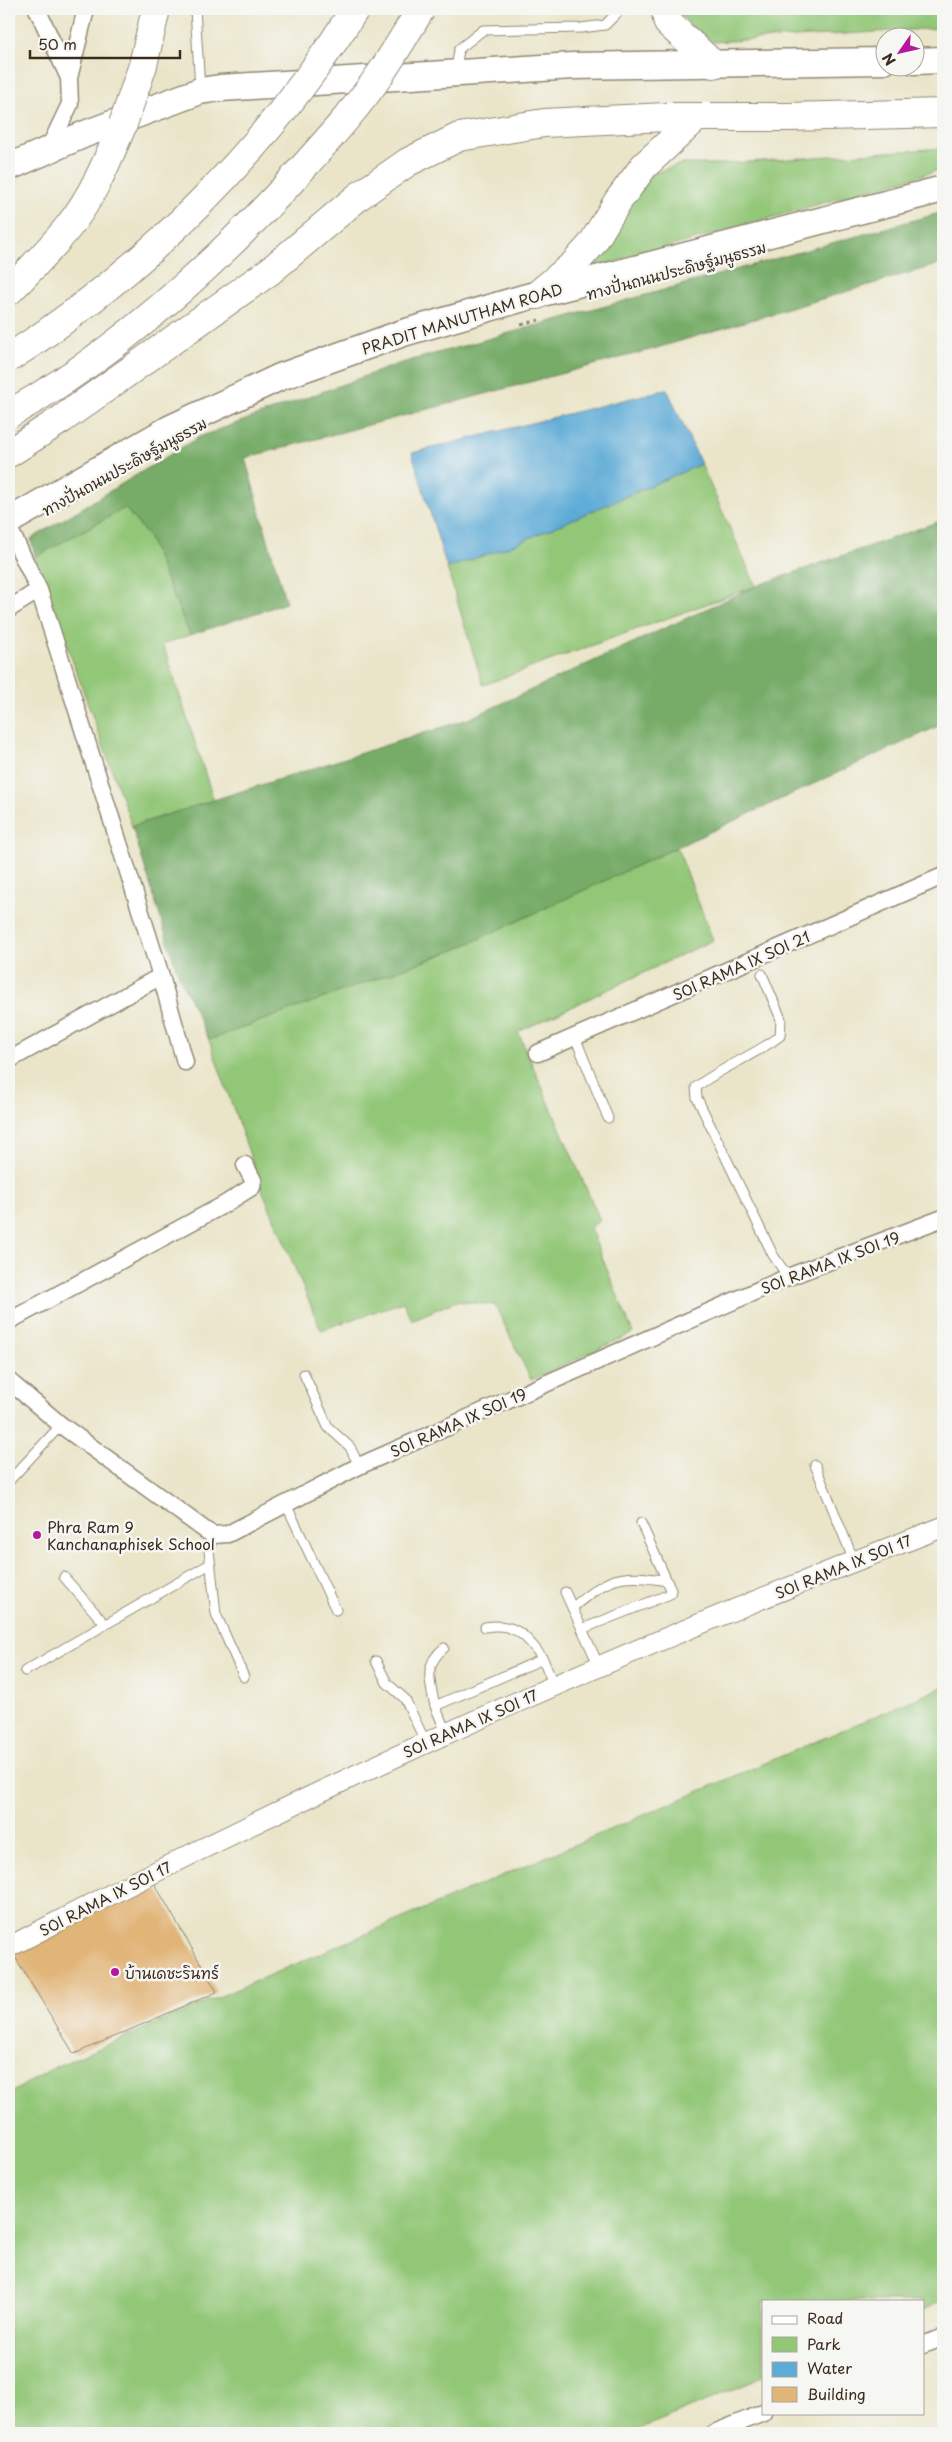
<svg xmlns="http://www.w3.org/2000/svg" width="952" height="2442" viewBox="0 0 952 2442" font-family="'Playpen Sans','Playpen Sans Thai',sans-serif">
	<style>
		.green { fill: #93c778; stroke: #67784b }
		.forest { fill: #76ac68; stroke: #586b43 }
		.water { fill: #5dabd7; stroke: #4c6a7a }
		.building { fill: #e1b477 }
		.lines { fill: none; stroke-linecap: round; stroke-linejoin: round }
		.service-casing { stroke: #928874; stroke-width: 11 }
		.minor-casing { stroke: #928874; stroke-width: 19 }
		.tertiary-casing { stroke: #928874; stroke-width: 22 }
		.primary-casing { stroke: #928874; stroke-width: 29 }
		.motorway-casing { stroke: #928874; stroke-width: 30 }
		.path { stroke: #928874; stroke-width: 3; stroke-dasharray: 4 4; stroke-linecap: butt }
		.service { stroke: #fff; stroke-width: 9 }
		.minor { stroke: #fff; stroke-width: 16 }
		.tertiary { stroke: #fff; stroke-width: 20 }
		.primary { stroke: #fff; stroke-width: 26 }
		.motorway { stroke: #fff; stroke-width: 28 }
		.motorway-bridge-casing { stroke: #928874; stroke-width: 30; stroke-linecap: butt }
		.motorway-bridge { stroke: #fff; stroke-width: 28 }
		.poi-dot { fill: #b5179e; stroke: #f6f6f2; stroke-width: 2 }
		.labels { text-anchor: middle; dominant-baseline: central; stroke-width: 5; stroke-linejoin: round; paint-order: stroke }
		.street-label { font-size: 15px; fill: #3b2a1e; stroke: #f6f6f2 }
		.poi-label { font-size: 15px; fill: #3b2a1e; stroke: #f6f6f2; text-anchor: start }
	</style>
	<rect width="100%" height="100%" fill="#f6f6f2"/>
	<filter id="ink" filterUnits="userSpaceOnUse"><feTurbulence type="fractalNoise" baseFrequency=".02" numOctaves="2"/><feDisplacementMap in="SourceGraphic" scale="10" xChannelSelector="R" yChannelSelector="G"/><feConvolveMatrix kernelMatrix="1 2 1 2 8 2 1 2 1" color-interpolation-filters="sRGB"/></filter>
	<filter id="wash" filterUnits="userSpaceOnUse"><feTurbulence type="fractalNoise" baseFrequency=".0096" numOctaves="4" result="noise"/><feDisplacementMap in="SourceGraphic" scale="20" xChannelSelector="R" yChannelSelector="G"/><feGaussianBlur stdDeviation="1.12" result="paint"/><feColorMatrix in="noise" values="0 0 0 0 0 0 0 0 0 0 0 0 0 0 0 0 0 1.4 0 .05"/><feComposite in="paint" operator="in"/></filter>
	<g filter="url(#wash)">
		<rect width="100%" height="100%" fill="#eae5c9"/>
		<path class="green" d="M676,9H943V28L713,42L691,27Z
			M943,148V169L594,268L630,196L649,175L681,164H720Z
			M701,464L756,586L483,685L447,568L508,547Z
			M125,508L148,536L190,635L163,644L214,801L132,826L35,557Z
			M677,847L713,940L518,1032L600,1220L590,1228L633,1333L531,1380L495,1305L456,1301L412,1320L403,1302L321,1330L263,1192L209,1040L457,949Z
			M943,1687V2301L923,2310V2301H763V2377L630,2433H9V2094L55,2067Z"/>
		<path class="forest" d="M943,212V263L650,350L245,458L286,603L190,635L148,536L125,508L35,557L31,539L199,437L398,364Z
			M943,520V724L457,949L209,1040L178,974L132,826L468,719L756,586Z"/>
		<path class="water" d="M667,389L701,464L508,547L447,568L412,453Z"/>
		<g id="blocks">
			<path class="building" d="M153,1881L217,1992L74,2054L12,1952Z"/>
		</g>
	</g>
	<g filter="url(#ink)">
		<use href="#blocks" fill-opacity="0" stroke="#928874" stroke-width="1"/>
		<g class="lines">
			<defs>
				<path id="service" d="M195,9L200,89
					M456,71L459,49L483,30L581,28L605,25L621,9
					M762,974L781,1019L780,1036C754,1056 722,1067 696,1087L697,1098L773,1255L788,1277
					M575,1037L608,1118
					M304,1374L328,1427L350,1447L359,1466
					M815,1465L854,1561
					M9,1481L61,1425
					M286,1504L336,1610
					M641,1523L667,1581
					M213,1535L209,1550L216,1614L244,1677
					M64,1577L105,1624
					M565,1592L599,1666
					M572,1608C608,1578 620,1572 667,1581L671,1590L670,1594L582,1629
					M485,1627C515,1622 527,1636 543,1659
					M376,1661L387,1683L405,1699L425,1741
					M25,1671L210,1564
					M435,1706C430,1682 423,1665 444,1648
					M446,1732L435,1706L543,1659L554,1686"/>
				<path id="minor" d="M37,9L69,78L70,104L48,150
					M69,78L86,9
					M9,528L39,590L161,976L9,1060
					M9,609L39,590
					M161,976L185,1062
					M538,1053L943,876
					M9,1321L225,1204L252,1187L253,1180L245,1165
					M9,1381L61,1425L205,1530L213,1535L228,1534L359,1466L788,1277L943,1218
					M923,2345L943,2337
					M714,2433L763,2413"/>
				<path id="tertiary" d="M9,1947C311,1788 624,1649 943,1527"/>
				<path id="primary" d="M914,61L943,60
					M9,167L85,134L200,91L220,88L573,66L884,61
					M9,521L169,429L280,377L403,333L527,297L943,189"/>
				<path id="motorway" d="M665,9L668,23L713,64
					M9,291C30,270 51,249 69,226C93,196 108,159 123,124
					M537,295L574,264L592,244L618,201L644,166L697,117
					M9,453L62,419L270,271L359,196L408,162L459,137L544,123L666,117H788L943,113"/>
			</defs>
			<use href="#service" class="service-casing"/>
			<use href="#minor" class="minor-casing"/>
			<use href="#tertiary" class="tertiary-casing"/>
			<use href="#primary" class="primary-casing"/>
			<use href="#motorway" class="motorway-casing"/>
			<path class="path" d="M521,325L539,320"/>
			<use href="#service" class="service"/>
			<use href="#minor" class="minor"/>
			<use href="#tertiary" class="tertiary"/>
			<use href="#primary" class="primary"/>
			<use href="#motorway" class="motorway"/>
			<defs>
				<path id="motorway-bridge" d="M123,124L143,65L156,9
					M9,358C146,270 268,147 355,9
					M9,414C115,355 209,270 291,181C322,146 355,111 381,73C395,52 408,30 421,9"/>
			</defs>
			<use href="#motorway-bridge" class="motorway-bridge-casing"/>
			<use href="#motorway-bridge" class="motorway-bridge"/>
		</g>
	</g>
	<g class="poi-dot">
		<circle cx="37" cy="1535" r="5"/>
		<circle cx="115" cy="1972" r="5"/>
	</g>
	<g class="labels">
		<g class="street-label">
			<text transform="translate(676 270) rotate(-15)">ทางปั่นถนนประดิษฐ์มนูธรรม</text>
			<text transform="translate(462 318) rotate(-17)">PRADIT MANUTHAM ROAD</text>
			<text transform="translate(124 466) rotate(-29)">ทางปั่นถนนประดิษฐ์มนูธรรม</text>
			<text transform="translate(741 965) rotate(-24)">SOI RAMA IX SOI 21</text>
			<text transform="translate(830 1262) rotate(-21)">SOI RAMA IX SOI 19</text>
			<text transform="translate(458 1422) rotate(-24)">SOI RAMA IX SOI 19</text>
			<text transform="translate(843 1566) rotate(-22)">SOI RAMA IX SOI 17</text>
			<text transform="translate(470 1723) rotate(-24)">SOI RAMA IX SOI 17</text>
			<text transform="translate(105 1898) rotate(-27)">SOI RAMA IX SOI 17</text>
		</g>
		<g class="poi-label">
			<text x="47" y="1526">Phra Ram 9<tspan x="47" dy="17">Kanchanaphisek School</tspan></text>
			<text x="125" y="1972">บ้านเดชะรินทร์</text>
		</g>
	</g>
	<rect width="952" height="2442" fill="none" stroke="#f6f6f2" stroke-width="30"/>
	<rect x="762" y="2300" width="162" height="115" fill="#f6f6f2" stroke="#aba49d"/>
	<rect x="772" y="2316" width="25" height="8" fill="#ffffff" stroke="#aba49d"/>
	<text x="807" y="2324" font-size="15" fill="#3b2a1e">Road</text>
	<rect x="772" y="2337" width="25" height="15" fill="#93c778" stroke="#aba49d"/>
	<text x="807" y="2350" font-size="15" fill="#3b2a1e">Park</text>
	<rect x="772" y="2362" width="25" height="15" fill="#5dabd7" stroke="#aba49d"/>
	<text x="807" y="2374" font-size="15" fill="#3b2a1e">Water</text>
	<rect x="772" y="2387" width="25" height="15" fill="#e1b477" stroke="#aba49d"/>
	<text x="807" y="2400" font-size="15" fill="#3b2a1e">Building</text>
	<g transform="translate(900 52) rotate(236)"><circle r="24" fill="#f6f6f2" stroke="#aba49d"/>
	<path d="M0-4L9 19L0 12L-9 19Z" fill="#b5179e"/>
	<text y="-8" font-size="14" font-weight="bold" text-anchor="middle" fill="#3b2a1e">N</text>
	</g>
	<path d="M30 50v8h150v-8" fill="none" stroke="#3b2a1e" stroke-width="2.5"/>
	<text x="38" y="50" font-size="15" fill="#3b2a1e" stroke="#f6f6f2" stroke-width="4" paint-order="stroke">50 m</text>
</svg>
